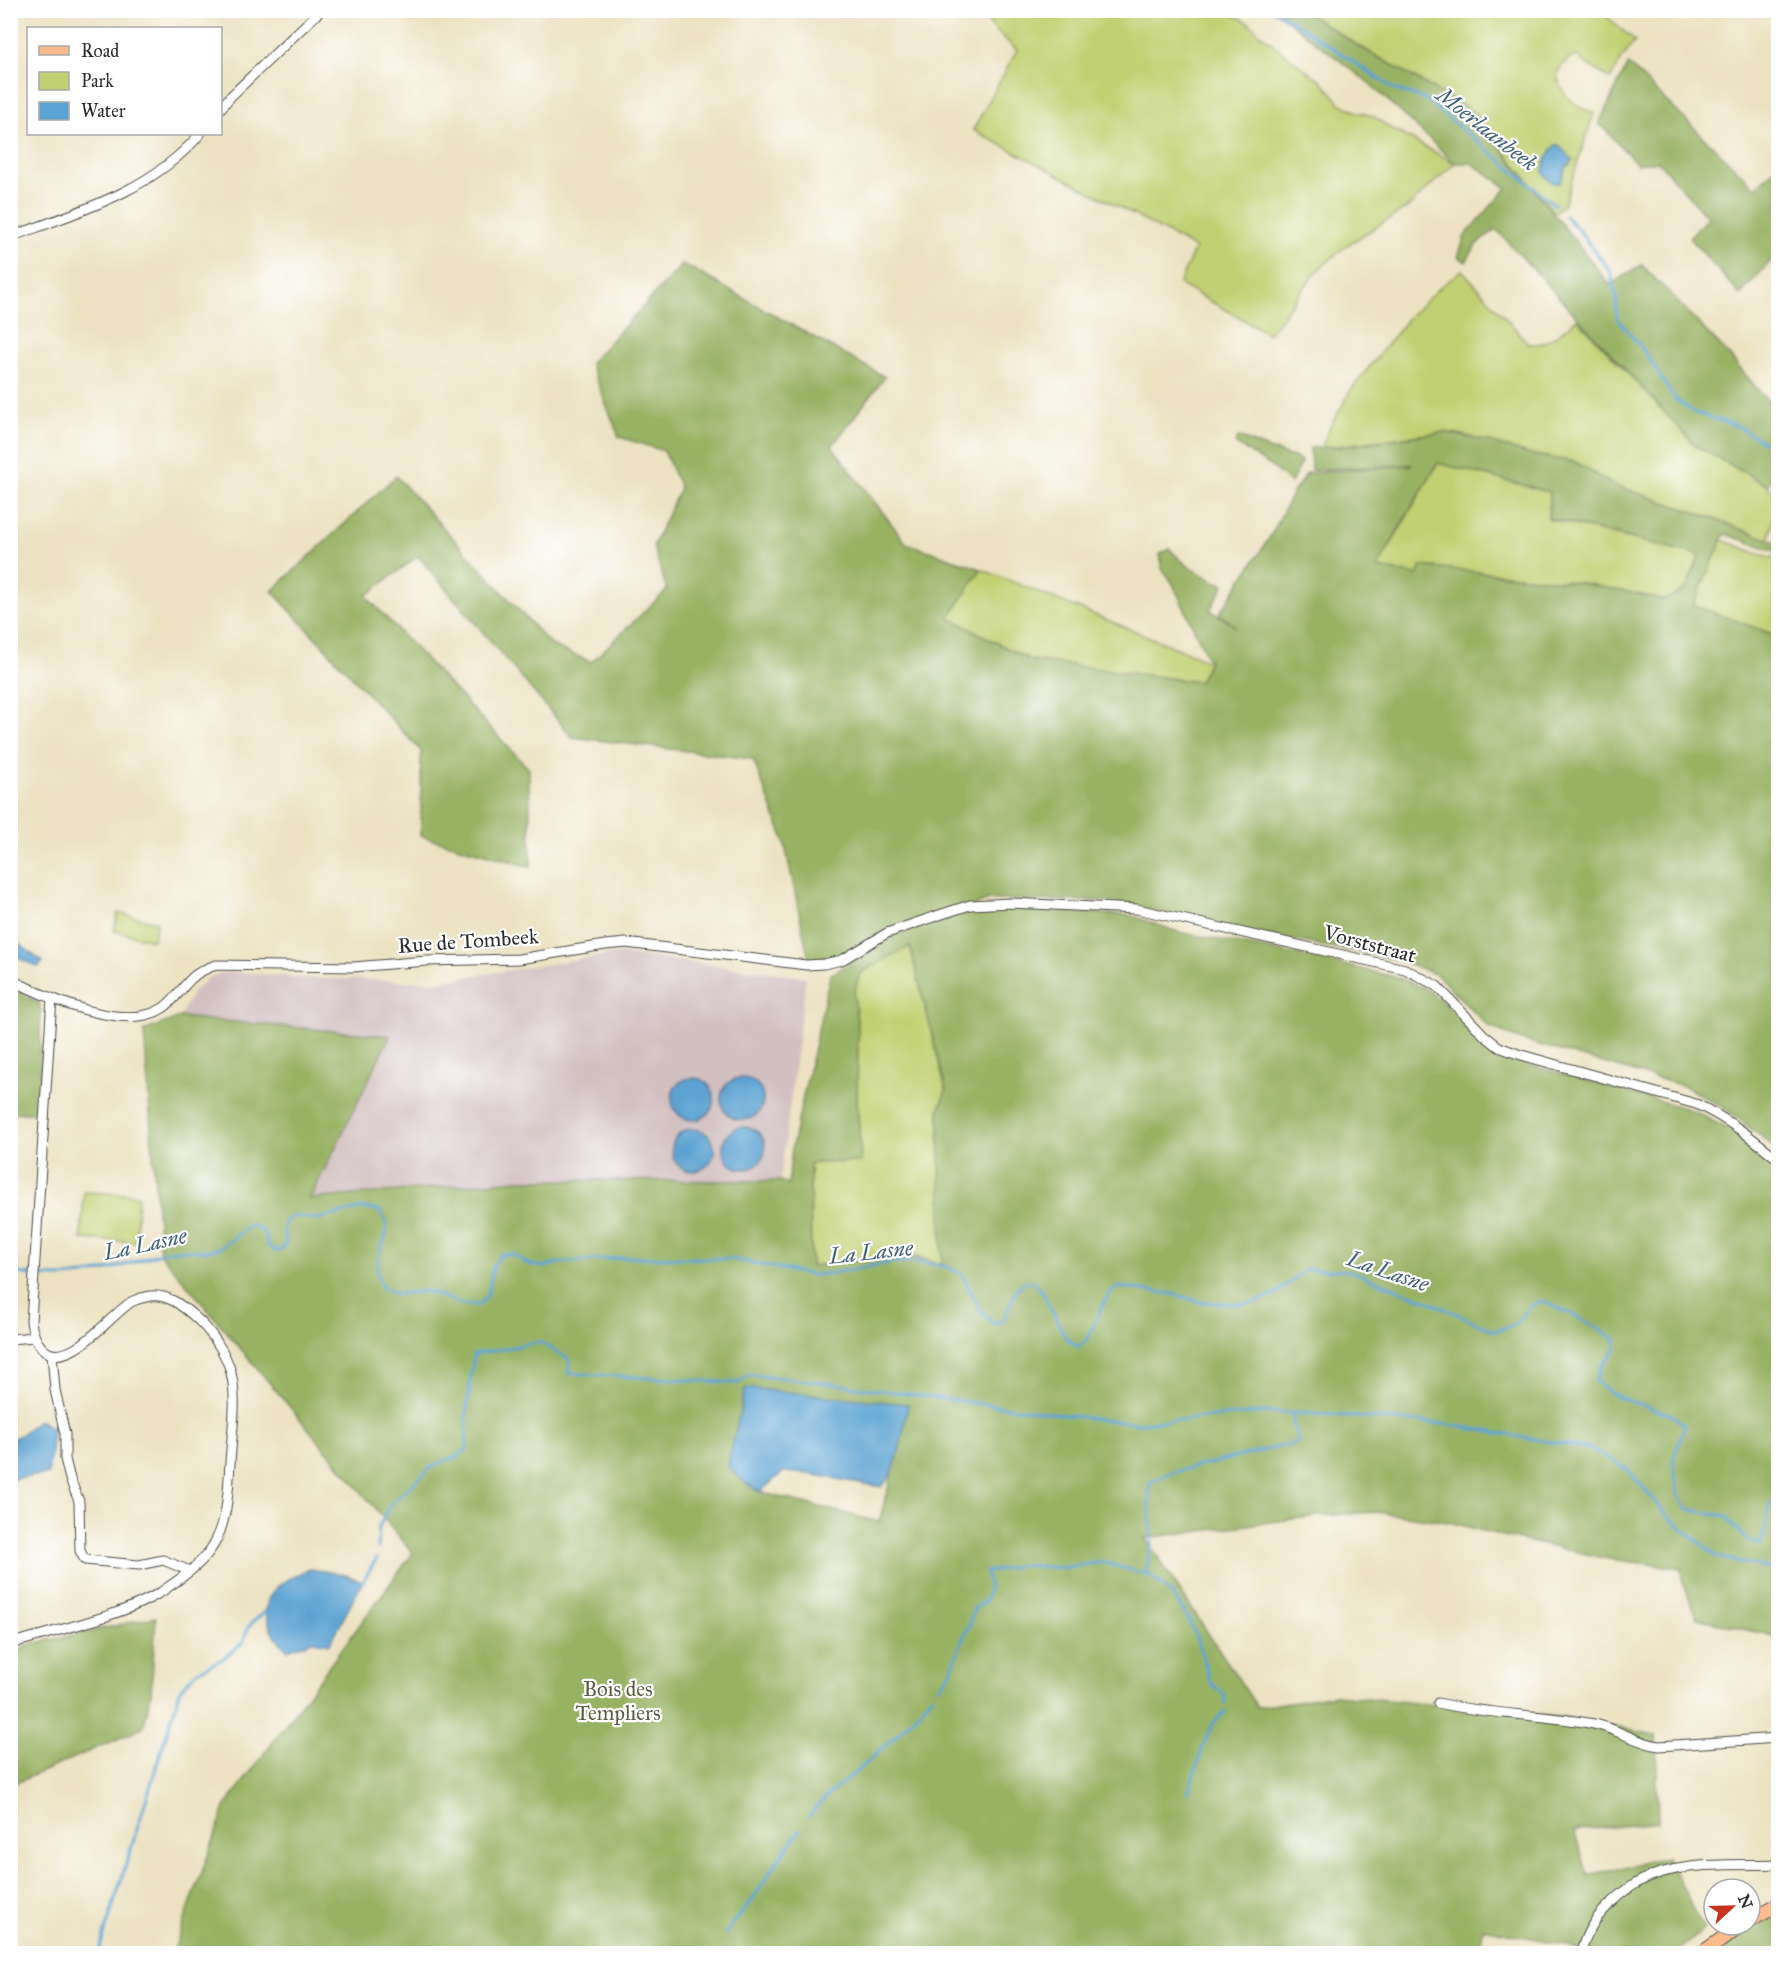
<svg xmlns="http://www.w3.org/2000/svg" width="1789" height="1964" viewBox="0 0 1789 1964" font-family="'IM FELL Great Primer',serif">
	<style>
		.industrial { fill: #d2bfc0 }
		.green { fill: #c1d072; stroke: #767e4e; stroke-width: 1.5 }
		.forest { fill: #98b264; stroke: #626e48; stroke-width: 1.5; fill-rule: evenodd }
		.water { fill: #5ba3d2; stroke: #43677e; stroke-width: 1.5 }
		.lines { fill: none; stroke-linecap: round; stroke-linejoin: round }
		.stream { stroke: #5ba3d2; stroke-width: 3 }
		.street-casing { stroke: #484642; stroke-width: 11 }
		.primary-casing { stroke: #484642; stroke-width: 16 }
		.street { stroke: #fff; stroke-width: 9 }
		.primary { stroke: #fbbb8c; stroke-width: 14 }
		.labels { text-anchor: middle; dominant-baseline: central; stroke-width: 4.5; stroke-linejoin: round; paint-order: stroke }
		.street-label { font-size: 21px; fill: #2b2b2b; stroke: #fff }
		.park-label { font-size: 21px; fill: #585d40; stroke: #fff }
		.water-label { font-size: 22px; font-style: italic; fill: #416176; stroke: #fff }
	</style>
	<rect width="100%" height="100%" fill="#fff"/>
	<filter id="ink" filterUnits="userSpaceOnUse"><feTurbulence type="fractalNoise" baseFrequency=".0167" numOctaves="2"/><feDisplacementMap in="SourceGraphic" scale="12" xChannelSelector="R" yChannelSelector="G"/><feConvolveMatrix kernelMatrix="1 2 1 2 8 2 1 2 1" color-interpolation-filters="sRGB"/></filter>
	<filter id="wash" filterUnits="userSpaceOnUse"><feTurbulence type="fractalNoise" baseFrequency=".008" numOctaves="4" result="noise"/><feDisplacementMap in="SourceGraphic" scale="24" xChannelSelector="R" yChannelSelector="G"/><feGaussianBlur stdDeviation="1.35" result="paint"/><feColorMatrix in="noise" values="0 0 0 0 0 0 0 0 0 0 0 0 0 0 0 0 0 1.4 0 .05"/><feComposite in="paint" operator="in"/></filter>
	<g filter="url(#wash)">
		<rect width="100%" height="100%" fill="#ece2c1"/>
		<path class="industrial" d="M618,953L806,977L780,1181L519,1180L309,1199L180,1017L192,993L208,978L226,971L305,978L433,982Z"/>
		<path class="green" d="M980,11H1231L1236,16L1248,22L1259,33L1307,71L1321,80L1341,104L1357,112L1373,116L1390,128L1455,163L1407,208L1347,245L1316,272L1269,334L1179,284L1195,248L1121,208L973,130L1017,50L997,32Z
			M1304,11H1600L1635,41L1623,57L1610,79L1585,63L1578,56C1567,57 1562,65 1557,74C1560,95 1577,107 1594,113L1564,204L1554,213L1472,111L1357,45Z
			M1462,270L1528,343C1545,349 1564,329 1577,319L1696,446L1767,485L1777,495L1769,540L1706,516L1613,485L1575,462L1528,454L1460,434L1444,432L1321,448L1331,425L1351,390L1408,318L1439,288Z
			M1438,463L1550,492L1548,519L1700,555L1686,589L1666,600L1582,583L1422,566L1418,575L1377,568Z
			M1722,540L1756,553L1778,559V636L1693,606Z
			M981,569L1209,661L1199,682L1030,660L949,618Z
			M118,913L157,922L153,940L114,931Z
			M910,946L946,1090L939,1110L943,1266L811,1275L810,1163L861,1162L857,1098L858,1032L854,993L860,973Z
			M84,1192L138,1195L136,1242L81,1239Z"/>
		<path class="forest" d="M1275,11H1304L1357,45L1471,110L1610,285L1642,265L1726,352L1778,413V471L1767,485L1696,446L1496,229L1476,245L1466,262L1458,257L1465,236L1507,188L1471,163H1455L1369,83Z
			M1628,64L1756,188L1778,165V255L1777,254L1740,295L1689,237L1708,218L1658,161L1637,164L1599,123Z
			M683,264L885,377L832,446L906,543L981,569L949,618L1030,660L1199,682L1209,661L1172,582L1162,569L1160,554L1170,549C1187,568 1201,575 1224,585L1210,610L1236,627L1219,614L1270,537L1292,494L1307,473L1412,465L1311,470L1310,448L1338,447L1444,432L1490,442L1528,454L1575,462L1613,485L1706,516L1778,543V552L1725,534L1693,605L1778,636V1150L1723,1107L1684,1086L1522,1040L1488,1026L1437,975L1400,960L1249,932L1105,901L989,900L926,925L968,911L999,908L1130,915L1178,932L1314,958L1399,978L1424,988L1447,1005L1483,1043L1502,1057L1692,1110L1733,1132L1778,1169V1637L1697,1618L1682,1579L1681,1568L1609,1559L1503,1536L1449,1522L1376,1512L1318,1516L1145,1538L1257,1707L1336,1695L1569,1718L1656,1735L1658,1822L1574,1831L1588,1875L1667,1857L1704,1929L1676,1954L1580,1953L1567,1945L1483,1928L1480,1954L173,1953L226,1805L413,1553L160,1253L144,1031L180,1017L390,1036L310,1199L519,1180L780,1181L788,1184L792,1147L830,975C847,966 862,953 879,944L856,953L809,960L784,840L753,759L572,737L418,556L366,596L529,769L531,867L421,836V751L272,591L396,476L551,645L591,662L667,590L653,546L680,488L664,451L619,437L590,363ZM1438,463L1550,492L1548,518L1700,555L1686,589L1666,600L1582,583L1421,566L1417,575L1378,568L1398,530ZM910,946L946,1090L939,1110L942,1264L906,1255L811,1266L810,1163L861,1162L857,1098L858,1032L854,993L860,973ZM908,1404L902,1436L879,1522L760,1492L728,1466L734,1444Z
			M1239,437L1268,449L1299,459L1301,462L1291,483L1269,465L1235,443Z
			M10,986L40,1004L41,1114L11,1112Z
			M156,1617L151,1694L143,1728L11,1785V1654L27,1645Z
			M1778,1912V1953L1716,1954V1953Z"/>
		<path class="water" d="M1557,144L1573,160L1566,168L1560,183C1551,185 1547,178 1543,172C1544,160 1550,152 1557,144Z
			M11,938L43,962L38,967L11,955Z
			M672 1099a21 21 0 1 1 42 0a21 21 0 1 1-42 0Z
			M721 1099a21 21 0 1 1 42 0a21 21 0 1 1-42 0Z
			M723 1148a21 21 0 1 1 42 0a21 21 0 1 1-42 0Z
			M672 1150a21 21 0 1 1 42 0a21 21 0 1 1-42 0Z
			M745,1388L908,1404C903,1428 900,1471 881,1487L809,1474L783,1472L760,1492L743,1481L728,1466Z
			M39,1420L50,1427L53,1433L48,1474C35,1477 23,1476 11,1480V1439L19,1436Z
			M310,1569L342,1574L363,1581L330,1644L313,1641L288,1650C278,1641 273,1636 269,1624C257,1593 285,1579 310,1569Z"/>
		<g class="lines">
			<path class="stream" d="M1273,10L1290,19L1394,89L1427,100L1555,205
				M1565,216L1578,229L1610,271L1616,296L1617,318L1645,352L1674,398L1693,412L1737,426L1762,441L1778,448
				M10,1271C52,1281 84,1278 124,1265C139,1261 154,1254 169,1251C184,1248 205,1254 219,1248C233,1242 240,1229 253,1225L264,1232L268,1245L275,1251L282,1249L286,1243L283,1230L287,1219L296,1216L318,1219L363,1208L380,1211C397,1234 376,1245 377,1268C377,1274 380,1281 382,1287L396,1294L428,1291L462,1304L479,1305L488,1294L493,1267L500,1255L513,1254L528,1264L544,1267L559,1263L628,1257L732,1259L812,1275L833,1273L894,1262L914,1261L948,1267L962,1274L980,1310L994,1324L1003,1321L1016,1291L1024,1282H1034L1043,1293L1065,1337L1078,1347L1087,1340L1105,1301L1112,1291L1120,1287L1173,1294L1200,1302L1232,1304L1252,1303L1273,1296L1307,1269L1351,1271L1428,1301L1494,1331L1516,1324L1529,1307L1541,1301L1578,1317L1614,1338L1616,1348L1601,1367L1595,1381L1618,1397L1672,1415L1685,1425L1673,1460L1678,1495L1687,1509L1726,1516L1747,1540L1761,1545L1769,1509L1778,1492
				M378,1548L379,1527L390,1505L430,1468L446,1460L457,1457L467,1449L466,1417L474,1354L540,1342L570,1360L568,1373L738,1383L749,1375L795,1379L1105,1420L1141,1423L1271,1412L1333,1415L1445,1424L1592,1449L1628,1470L1670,1518L1717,1557L1778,1570
				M1147,1574C1178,1592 1191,1621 1202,1654C1209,1675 1205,1681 1224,1694L1225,1703
				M361,1582L363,1581L377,1558
				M939,1687L951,1672L963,1638L970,1624L973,1610L986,1600L989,1589L986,1572L1023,1565L1061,1568L1102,1562L1146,1574L1152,1538L1149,1505L1150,1483L1170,1473L1299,1442L1293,1425V1413
				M1188,1793L1205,1741L1214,1722L1225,1712
				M809,1817C823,1796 844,1783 863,1766C887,1745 912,1721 932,1696
				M725,1934L753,1899L774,1866L800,1830
				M98,1954L181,1688L196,1672L221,1660L243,1643L248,1627L264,1612H267"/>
		</g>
	</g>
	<g filter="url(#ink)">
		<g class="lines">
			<defs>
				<path id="street" d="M220,109L231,96L321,10
					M10,237C78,212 152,191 200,134
					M10,979C47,998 125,1033 163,1008C175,1000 182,987 192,978C199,971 207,968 216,965L353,967L427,961L519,959L605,945L626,943L806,965L824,964L842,960L887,933L942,914L970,905L1011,903L1137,909L1405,969L1437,986L1484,1035L1499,1047L1518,1054L1696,1104C1727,1118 1752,1138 1778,1159
					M10,1339L35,1337
					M52,1354L55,1390L65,1434V1459L70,1479L79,1501L80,1551L85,1560L139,1565L163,1560L190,1571
					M10,1644C56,1630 121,1617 161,1592C180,1579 203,1564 214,1544C230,1516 228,1481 231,1450C233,1425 237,1398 231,1373C226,1352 210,1330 194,1316C181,1305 168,1294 150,1296C145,1297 138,1299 133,1301C112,1312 69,1373 43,1349C36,1342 32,1331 31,1321L52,998
					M1438,1703C1489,1715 1542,1714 1594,1724C1616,1728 1636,1743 1659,1746L1778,1738
					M1581,1954C1584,1936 1595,1918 1608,1906C1617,1898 1626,1889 1637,1883C1674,1860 1736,1866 1778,1864"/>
				<path id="primary" d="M1750,1920L1778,1905
					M1701,1954L1742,1925"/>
			</defs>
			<use href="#street" class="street-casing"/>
			<use href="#primary" class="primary-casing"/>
			<use href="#street" class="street"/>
			<use href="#primary" class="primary"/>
		</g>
	</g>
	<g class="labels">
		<g class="street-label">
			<text transform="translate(468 941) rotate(-4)">Rue de Tombeek</text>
			<text transform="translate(1370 944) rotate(15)">Vorststraat</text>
		</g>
		<g class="park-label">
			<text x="618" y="1689">Bois des<tspan x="618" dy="24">Templiers</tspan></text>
		</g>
		<g class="water-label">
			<text transform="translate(1487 129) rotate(38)">Moerlaanbeek</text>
			<text transform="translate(145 1244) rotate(-12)">La Lasne</text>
			<text transform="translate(871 1252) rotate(-6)">La Lasne</text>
			<text transform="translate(1388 1271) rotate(19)">La Lasne</text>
		</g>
	</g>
	<rect width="1789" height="1964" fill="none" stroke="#fff" stroke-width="36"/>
	<rect x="27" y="27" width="195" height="108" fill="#ffffff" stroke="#aaaaaa" stroke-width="1.5"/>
	<rect x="39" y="46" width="30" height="9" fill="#fbbb8c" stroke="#aaaaaa" stroke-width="1.5"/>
	<text x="81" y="57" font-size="18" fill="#2b2b2b">Road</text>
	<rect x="39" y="72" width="30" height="18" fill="#c1d072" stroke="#aaaaaa" stroke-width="1.5"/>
	<text x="81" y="87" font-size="18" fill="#2b2b2b">Park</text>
	<rect x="39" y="102" width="30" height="18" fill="#5ba3d2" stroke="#aaaaaa" stroke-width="1.5"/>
	<text x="81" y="117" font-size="18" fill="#2b2b2b">Water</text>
	<g transform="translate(1732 1907) rotate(68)"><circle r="28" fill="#ffffff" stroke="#aaaaaa" stroke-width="1.5"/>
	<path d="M0-4.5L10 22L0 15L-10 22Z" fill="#c8321e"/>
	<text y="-9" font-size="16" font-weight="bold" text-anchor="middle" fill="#2b2b2b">N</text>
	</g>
</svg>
